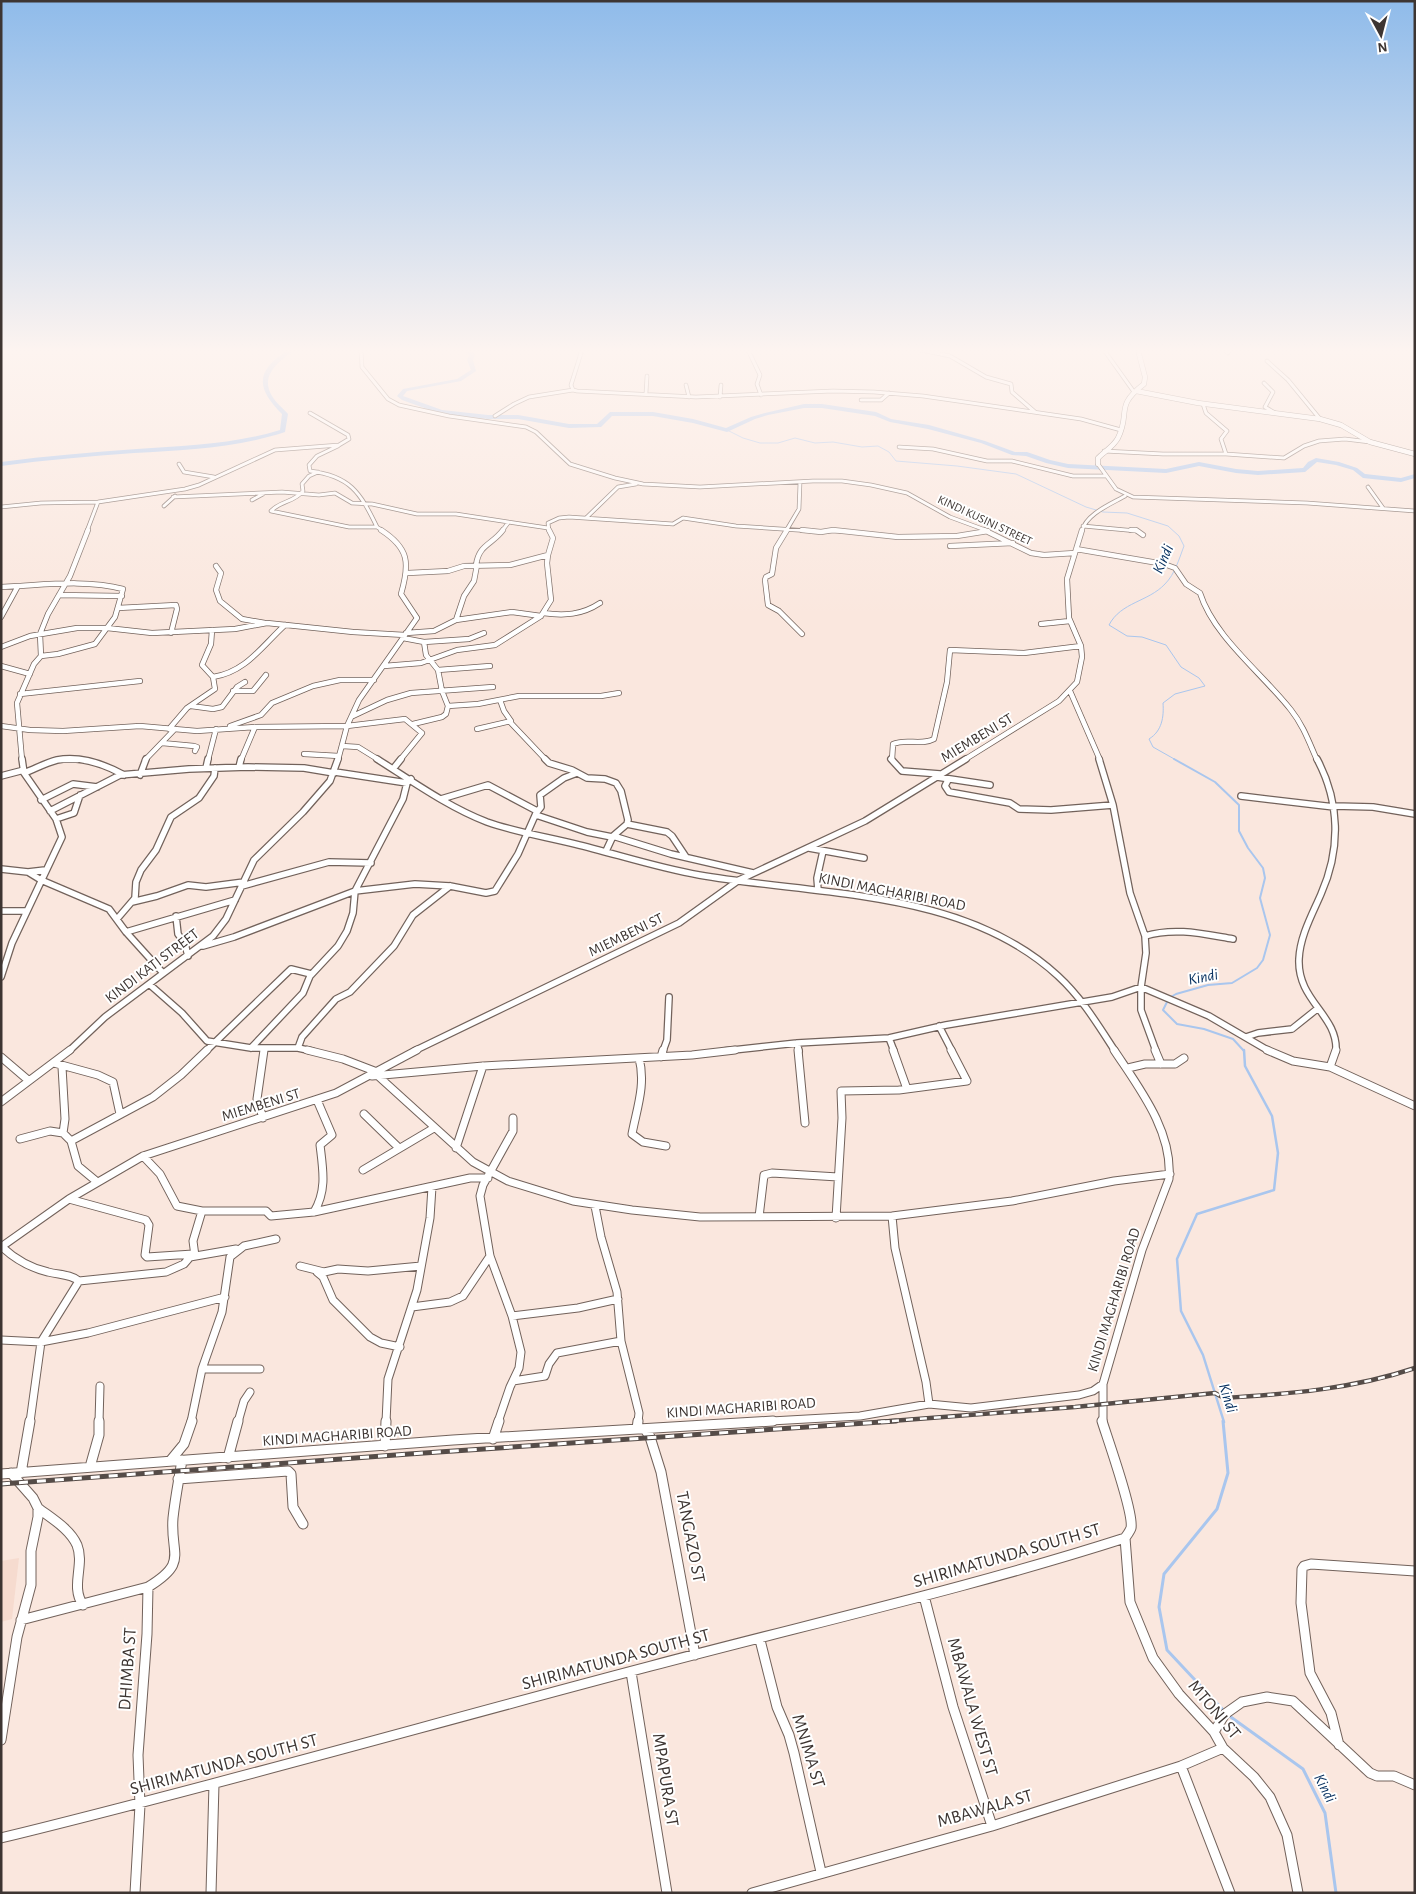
<svg xmlns="http://www.w3.org/2000/svg" width="1416" height="1894" viewBox="0 0 1416 1894" font-family="'Alegreya Sans',sans-serif">
	<style>
		.built { fill: #f6dbcf }
		.lines { fill: none; stroke-linecap: round; stroke-linejoin: round }
		.stream-far3 { stroke: #a9c6ee; stroke-width: 1 }
		.stream-far2 { stroke: #a9c6ee; stroke-width: 2 }
		.stream-far1 { stroke: #a9c6ee; stroke-width: 2.5 }
		.stream { stroke: #a9c6ee; stroke-width: 3 }
		.river { fill: #a9c6ee; fill-rule: evenodd }
		.minor-far4-casing { stroke: #72625b; stroke-width: 4.5 }
		.minor-far3-casing { stroke: #72625b; stroke-width: 6 }
		.minor-far2-casing { stroke: #72625b; stroke-width: 8 }
		.minor-far1-casing { stroke: #72625b; stroke-width: 9 }
		.minor-casing { stroke: #72625b; stroke-width: 11 }
		.tertiary-casing { stroke: #72625b; stroke-width: 5.5 }
		.minor-far4 { stroke: #fff; stroke-width: 3 }
		.minor-far3 { stroke: #fff; stroke-width: 4.5 }
		.minor-far2 { stroke: #fff; stroke-width: 5.5 }
		.minor-far1 { stroke: #fff; stroke-width: 7 }
		.minor { stroke: #fff; stroke-width: 9 }
		.tertiary { stroke: #fff; stroke-width: 4.5 }
		.rail-far1-casing { stroke: #554c48; stroke-width: 4.5 }
		.rail-casing { stroke: #554c48; stroke-width: 5 }
		.rail-far1 { stroke: #fff; stroke-width: 2.5; stroke-dasharray: 7; stroke-linecap: butt }
		.rail { stroke: #fff; stroke-width: 3; stroke-dasharray: 9; stroke-linecap: butt }
		.labels { text-anchor: middle; dominant-baseline: central; stroke-width: 4; stroke-linejoin: round; paint-order: stroke }
		.far-street-label { font-size: 12px; fill: #3d3532; stroke: #fff }
		.street-label { font-size: 15px; fill: #3d3532; stroke: #fff }
		.water-label { font-size: 16px; font-style: italic; fill: #093261; stroke: #fff }
		.near-street-label { font-size: 18px; fill: #3d3532; stroke: #fff }
	</style>
	<rect width="100%" height="100%" fill="#fae7de"/>
	<path class="built" d="M19,1558L12,1619L1,1622V1561Z"/>
	<g class="lines">
		<path class="stream-far3" d="M727,430L743,438L760,443H778L795,438L815,443L833,442L862,447L878,446L889,452L896,461L957,466L1016,474L1086,507L1103,512L1127,513L1168,526L1179,536L1184,546C1179,559 1175,574 1165,584C1148,602 1121,602 1109,625L1127,636L1142,637L1166,645L1181,667L1199,678L1205,686L1175,694L1163,703C1164,717 1162,731 1149,739L1153,747L1176,760"/>
		<path class="stream-far2" d="M1174,759L1215,782L1239,805V831L1248,848L1263,868L1265,878L1260,898L1270,935L1263,960L1257,968L1232,983L1208,985L1176,994L1169,998L1163,1010L1177,1024L1204,1029L1233,1039L1244,1051"/>
		<path class="stream-far1" d="M1224,1422L1203,1355L1181,1311L1177,1259L1197,1214L1274,1190L1278,1153L1272,1116L1245,1066L1244,1050"/>
		<path class="stream" d="M1223,1421L1228,1473L1217,1509L1164,1574L1159,1607L1167,1650L1224,1711
			M1228,1715L1303,1769L1325,1813L1336,1893"/>
		<path class="river" d="M288,350H294C280,361 259,375 272,396C276,403 283,408 288,414L285,432C237,448 184,450 134,453C90,456 46,460 1,466V462C47,456 92,452 137,449C185,446 235,444 280,430L282,414C256,388 255,371 288,350Z
			M462,350H469L475,354L473,360L476,371L461,381L407,391L403,396L442,410L488,415H518L569,424H597L610,412H653L693,419L726,428L751,417L765,413L804,404H822L876,412L891,419L929,425L985,441L1015,452H1027L1050,460L1068,464L1166,469L1199,462L1236,469L1258,471L1303,468L1308,462L1316,458L1339,462L1357,468L1365,474L1401,478L1415,474V478L1401,482L1363,478L1353,470L1336,465L1317,462L1305,472L1258,475L1236,473L1199,466L1166,473L1068,468L1046,463L1026,456L1012,455L981,443L928,429L890,422L875,416L822,408H804L768,415L755,419L727,432L693,423L653,416H612L601,427L569,428L518,419H488L441,414L402,400L397,396L403,389L457,379L471,370L467,360L469,355Z"/>
		<defs>
			<path id="minor-far4" d="M361,350L362,367L388,399L399,405L449,416L526,427L536,432L570,464L615,478L643,484L700,487L813,481H842L871,485L907,493L950,517L988,531
				M582,350L571,385L573,390L577,391L696,397L833,391L874,392L923,396L1081,419L1121,430
				M748,350L760,375L757,384L761,395
				M921,350L950,356L986,377L1011,384L1012,392L1035,412
				M1104,350L1134,392
				M1225,350L1228,353
				M1267,361L1288,380L1320,419
				M1264,383L1273,392L1265,407L1275,413
				M686,385L689,397
				M646,393L647,376
				M720,397L721,385
				M861,400H881L889,393
				M1203,404L1206,413L1227,431L1221,439L1226,454
				M495,416L514,404L529,397L573,390
				M338,446L317,456L309,465L310,471C350,476 360,492 377,527
				M899,447L933,449L987,461H1012L1073,476H1106
				M1104,451L1163,454H1226L1284,458L1304,446L1319,441L1345,439L1370,442
				M179,464L184,472L214,477
				M1098,464L1116,489L1133,497L1307,503L1415,511
				M318,472L309,476L302,484L303,491C295,502 280,501 271,511L349,527H377
				M1368,487L1383,508
				M173,497L282,492L319,495L335,493L352,503L372,504L417,514H456L548,528
				M252,500L263,494
				M164,506L175,496
				M1,507L41,503L98,502L185,489L199,485L275,450L339,445L349,439L348,435L310,413
				M586,518L618,487L636,484
				M1083,526L1137,531
				M377,527L383,531
				M87,531L98,502
				M502,531L508,523
				M549,531L548,523L559,518L569,517L673,524L683,518L736,526L812,531
				M786,531L799,509L800,482
				M828,531H841
				M1082,531C1086,514 1111,504 1125,496"/>
			<path id="minor-far3" d="M787,530L776,548L772,574L766,577L765,580L768,605L779,611L802,634
				M802,530L821,532L833,530L898,537L957,536L988,531
				M984,530L1031,553L1044,555L1075,553
				M1131,530H1136L1143,535
				M950,546L1013,543
				M1076,549L1164,564L1175,568L1186,584L1200,593C1214,637 1262,673 1291,710C1303,725 1309,742 1317,760
				M476,565C479,544 492,545 503,530
				M216,566L221,573L216,590L220,601L242,619L265,623
				M408,573L448,571L464,566L510,565L548,555L553,538L549,530
				M18,586C52,584 89,580 123,589L115,617L95,644L58,654L41,656
				M1,587L18,586L1,617
				M59,595L122,596
				M118,608L176,605L177,609L171,633
				M543,613C564,616 582,615 600,603
				M456,620L512,612L541,616
				M1041,624L1070,621
				M406,633L434,631L456,620L464,596L474,581L477,565
				M403,638L424,642L426,655L438,670L442,691L448,706L446,714L442,717L413,724
				M424,642L469,639L484,633
				M1,647L30,636L77,628H107L152,633L235,629L267,623L353,632L405,635
				M1,666L30,674
				M384,666L421,663L457,650L495,645L541,616L551,600L547,563L548,555
				M438,670L490,666
				M213,677C246,672 262,646 285,625
				M233,691H253L266,675
				M1070,691L1100,760
				M20,694L140,681
				M191,706L213,709L222,707L237,687L245,682
				M448,706L478,704L519,696H601L619,693
				M353,716L387,700L411,693L493,687
				M510,722L546,760
				M1,726L30,730L63,731L140,726L197,731L255,727L347,726L405,719L422,733L400,760
				M230,726L261,715L272,703L313,686L340,680H374
				M169,729L187,708L215,689L213,677L202,665L211,644L212,630
				M477,729L511,721L504,711L500,700
				M162,743L194,746L197,747L195,751
				M342,746L358,747L379,760
				M304,754L339,756
				M22,760L17,703L34,664L41,656L40,634L48,614L70,576L88,530
				M60,760H78
				M145,760L175,729
				M208,760L216,729
				M241,760L255,727
				M338,760L347,726L359,700L417,618L401,594C410,563 409,548 381,530
				M892,760L893,744C906,738 921,746 934,739L947,682L950,650L1024,653L1081,646
				M964,760L1059,701L1077,682L1082,657L1081,646L1069,618L1067,579L1082,530"/>
			<path id="minor-far2" d="M377,759C412,781 448,807 487,822C515,832 547,837 575,844C616,854 658,868 699,875C819,896 964,889 1058,976C1082,998 1098,1025 1115,1051
				M545,759L549,763L572,770L587,778L605,779L616,783L621,791L628,820L627,824L613,836L606,851
				M891,759L902,771L940,774
				M1099,759L1113,805L1130,893L1145,936L1146,953L1141,987V1010L1156,1051
				M1317,759C1340,802 1341,849 1321,894C1312,915 1300,936 1299,959C1297,1001 1338,1015 1336,1051
				M239,767L241,759
				M206,768L208,759
				M393,769L401,759
				M335,772L407,783
				M24,773C35,769 45,763 57,760C79,756 104,764 124,775
				M140,775L146,759
				M1,776L24,770
				M937,777L990,785
				M948,780L945,786L949,792L1010,803L1019,809L1051,810L1113,805
				M1241,796L1334,807
				M41,800L73,784L97,787
				M1334,806L1373,807L1415,814
				M50,811L120,775L189,769L248,767L304,768L334,773
				M537,812L541,807L540,795L564,778L577,773
				M536,815L587,832L612,837
				M56,819L74,813L80,795
				M627,824L667,832L672,836L686,857
				M613,836L671,854L753,873
				M809,848L864,858
				M1,869L28,872L41,880L109,909L126,932L163,973
				M28,872L45,870
				M242,886L329,862L371,863
				M818,890L817,878L823,851
				M132,902L157,896L188,885L206,887L244,882
				M1,911H26
				M176,916L178,934L185,944L188,956
				M117,919L135,898L136,882L141,870L156,850L171,817L199,798L214,776L215,768
				M126,932L235,900
				M1145,936C1175,927 1203,934 1233,939
				M203,946L234,937L355,891L415,884L450,886L486,893L495,891L518,854L537,811L488,785L441,799
				M1,977L12,943L62,837L56,819L24,773L22,759
				M149,984L182,1013L207,1041L251,1048H298L312,1051
				M939,1026L952,1051
				M1246,1037L1258,1033L1292,1029L1317,1009
				M889,1038L894,1051
				M797,1043L799,1051
				M251,1048L303,993L310,976L338,946L347,931L353,913L355,891L403,799L407,783L411,779
				M298,1048L302,1037L336,999L350,992L394,946L413,915L450,886
				M69,1051L105,1017L213,936L226,919L254,860L303,812L330,781L338,759
				M206,1051L291,969L311,974
				M264,1051V1048
				M414,1051L679,923L739,880L865,821L966,759
				M663,1051L667,1040L669,997
				M724,1051L797,1043L889,1038L946,1025L1112,997L1141,987L1209,1016L1269,1051"/>
			<path id="minor-far1" d="M307,1050L343,1059L377,1072
				M798,1050L805,1123
				M893,1050L907,1089
				M1155,1050L1161,1064
				M1267,1050L1293,1061L1330,1067L1415,1106
				M1,1057L28,1080
				M661,1057L663,1050
				M639,1058C646,1084 637,1108 632,1134L643,1142L666,1146
				M54,1063L98,1075L113,1082L120,1114
				M62,1067L65,1119L63,1133
				M1330,1067L1336,1050
				M1128,1068L1145,1064H1175L1184,1058
				M377,1075L473,1162L508,1181L573,1201L632,1210L700,1217L892,1216L1012,1201L1114,1181L1170,1174
				M372,1076L483,1066L692,1055L735,1050
				M1,1102L70,1050
				M364,1114L399,1148
				M263,1118L257,1099L264,1050
				M20,1139L50,1131L63,1133L71,1141L78,1166L96,1181
				M71,1141L153,1097L181,1075L207,1050
				M456,1148L483,1066
				M143,1156L160,1174L177,1206L202,1211H266L271,1216L314,1212L470,1178H488
				M363,1170L434,1128
				M69,1199L146,1220L149,1225L145,1255L147,1257L193,1254
				M595,1206L601,1237L617,1292L621,1341L639,1413L638,1422
				M314,1212C327,1190 323,1170 320,1145L332,1135L317,1100
				M892,1216L895,1248L926,1382L929,1404
				M759,1217L764,1175L772,1173L838,1177
				M836,1218L842,1118L841,1091L899,1090L967,1081L951,1050
				M1,1247L69,1199L143,1156L336,1093L417,1050
				M2,1247C15,1259 31,1268 48,1272C59,1275 70,1274 79,1281L41,1342L30,1422
				M195,1256L193,1241L202,1211
				M300,1266L324,1272L338,1269L368,1271L421,1266
				M317,1272L323,1277L333,1300L370,1337L381,1343L400,1347
				M79,1281L166,1272L184,1264L190,1257L236,1249
				M412,1307L450,1302L463,1296L490,1256
				M512,1316L578,1308L618,1299
				M1,1340L41,1342L88,1333L225,1297
				M202,1369H260
				M513,1381L545,1376L549,1364L557,1353L621,1341
				M99,1422L100,1386
				M191,1422L202,1369L222,1312L230,1257L244,1246L276,1239
				M238,1422L244,1401L250,1392
				M386,1422L388,1379L417,1290L430,1218L432,1187
				M498,1422L510,1387L519,1368L521,1352L512,1316L490,1256L480,1196L483,1185L513,1131V1118
				M752,1422L860,1416L929,1404L971,1408L1079,1395L1093,1391L1103,1384L1142,1250L1169,1179C1173,1131 1139,1088 1114,1050
				M1103,1422V1384"/>
			<path id="minor" d="M637,1429L638,1421
				M645,1429L650,1437L661,1472L695,1655
				M493,1439L499,1421
				M385,1446L386,1421
				M228,1458L238,1421
				M170,1461L184,1444L192,1421
				M90,1467L99,1435V1421
				M21,1473L30,1421
				M1,1474L453,1440L773,1421
				M178,1479L288,1471L291,1474L293,1507L303,1524
				M38,1508C51,1518 70,1529 77,1545C85,1565 70,1586 83,1605
				M1125,1538L1130,1602L1153,1658L1179,1694L1214,1732L1223,1748L1254,1777L1270,1797L1287,1835L1298,1893
				M924,1596L953,1707L992,1826
				M21,1620L148,1587
				M760,1640L777,1707L789,1735L794,1753L821,1872
				M631,1672L667,1893
				M1214,1732L1225,1714L1242,1702L1267,1697L1293,1701L1370,1773L1377,1776H1394L1415,1785
				M1,1740L17,1637L31,1585V1551L38,1517V1508L33,1498L11,1473
				M1339,1745L1331,1713L1310,1673L1301,1603L1302,1569L1304,1566L1311,1564L1415,1571
				M1181,1766L1230,1893
				M1,1838C219,1785 434,1723 651,1666C809,1624 969,1588 1125,1538C1127,1535 1130,1531 1131,1528C1134,1513 1108,1440 1102,1421
				M135,1893L140,1805L138,1755L147,1634L148,1587C189,1562 170,1555 173,1518C175,1499 179,1479 182,1460
				M211,1893L214,1784
				M752,1893L992,1826L1181,1766L1223,1748"/>
			<path id="tertiary" d="M1136,391L1198,403L1320,419L1341,425L1370,442L1415,454
				M1098,464V458C1104,452 1114,446 1118,438C1131,412 1114,407 1144,384L1145,377L1138,350"/>
		</defs>
		<use href="#minor-far4" class="minor-far4-casing"/>
		<use href="#minor-far3" class="minor-far3-casing"/>
		<use href="#minor-far2" class="minor-far2-casing"/>
		<use href="#minor-far1" class="minor-far1-casing"/>
		<use href="#minor" class="minor-casing"/>
		<use href="#tertiary" class="tertiary-casing"/>
		<use href="#minor-far4" class="minor-far4"/>
		<use href="#minor-far3" class="minor-far3"/>
		<use href="#minor-far2" class="minor-far2"/>
		<use href="#minor-far1" class="minor-far1"/>
		<use href="#minor" class="minor"/>
		<use href="#tertiary" class="tertiary"/>
		<defs>
			<path id="rail-far1" d="M878,1422L1075,1407L1215,1393L1224,1398C1289,1394 1353,1389 1415,1368"/>
			<path id="rail" d="M1,1484L409,1454L896,1421"/>
		</defs>
		<use href="#rail-far1" class="rail-far1-casing"/>
		<use href="#rail" class="rail-casing"/>
		<use href="#rail-far1" class="rail-far1"/>
		<use href="#rail" class="rail"/>
	</g>
	<linearGradient id="sky" x2="0" y2="1"><stop stop-color="#8fbbea"/><stop offset="0.57" stop-color="#fdf4f0"/><stop offset="1" stop-color="#fdf4f0" stop-opacity="0"/></linearGradient>
	<rect width="1416" height="616" fill="url(#sky)"/>
	<g class="labels">
		<g class="far-street-label">
			<text transform="translate(985 520) rotate(25)">KINDI KUSINI STREET</text>
		</g>
		<g class="street-label">
			<text transform="translate(977 738) rotate(-31)">MIEMBENI ST</text>
			<text transform="translate(892 892) rotate(11)">KINDI MAGHARIBI ROAD</text>
			<text transform="translate(626 935) rotate(-26)">MIEMBENI ST</text>
			<text transform="translate(152 966) rotate(-37)">KINDI KATI STREET</text>
			<text transform="translate(261 1105) rotate(-17)">MIEMBENI ST</text>
			<text transform="translate(1114 1300) rotate(-73)">KINDI MAGHARIBI ROAD</text>
			<text transform="translate(741 1408) rotate(-4)">KINDI MAGHARIBI ROAD</text>
			<text transform="translate(337 1436) rotate(-4)">KINDI MAGHARIBI ROAD</text>
		</g>
		<g class="water-label">
			<text transform="translate(1163 559) rotate(-66)">Kindi</text>
			<text transform="translate(1203 977) rotate(-11)">Kindi</text>
			<text transform="translate(1228 1398) rotate(72)">Kindi</text>
			<text transform="translate(1325 1788) rotate(63)">Kindi</text>
		</g>
		<g class="near-street-label">
			<text transform="translate(690 1537) rotate(79)">TANGAZO ST</text>
			<text transform="translate(1007 1556) rotate(-16)">SHIRIMATUNDA SOUTH ST</text>
			<text transform="translate(616 1660) rotate(-15)">SHIRIMATUNDA SOUTH ST</text>
			<text transform="translate(128 1669) rotate(-86)">DHIMBA ST</text>
			<text transform="translate(972 1707) rotate(74)">MBAWALA WEST ST</text>
			<text transform="translate(1214 1710) rotate(50)">MTONI ST</text>
			<text transform="translate(808 1751) rotate(73)">MNIMA ST</text>
			<text transform="translate(224 1765) rotate(-15)">SHIRIMATUNDA SOUTH ST</text>
			<text transform="translate(665 1780) rotate(81)">MPAPURA ST</text>
			<text transform="translate(985 1809) rotate(-16)">MBAWALA ST</text>
		</g>
	</g>
	<rect width="1416" height="1894" fill="none" stroke="#3d3532" stroke-width="5"/>
	<g transform="translate(1381 35) rotate(173)" stroke="#ffffff" stroke-width="4" paint-order="stroke">
	<path d="M0-4L9 19L0 12L-9 19Z" fill="#3d3532"/>
	<text y="-8" font-size="14" font-weight="bold" text-anchor="middle" fill="#3d3532">N</text>
	</g>
</svg>
